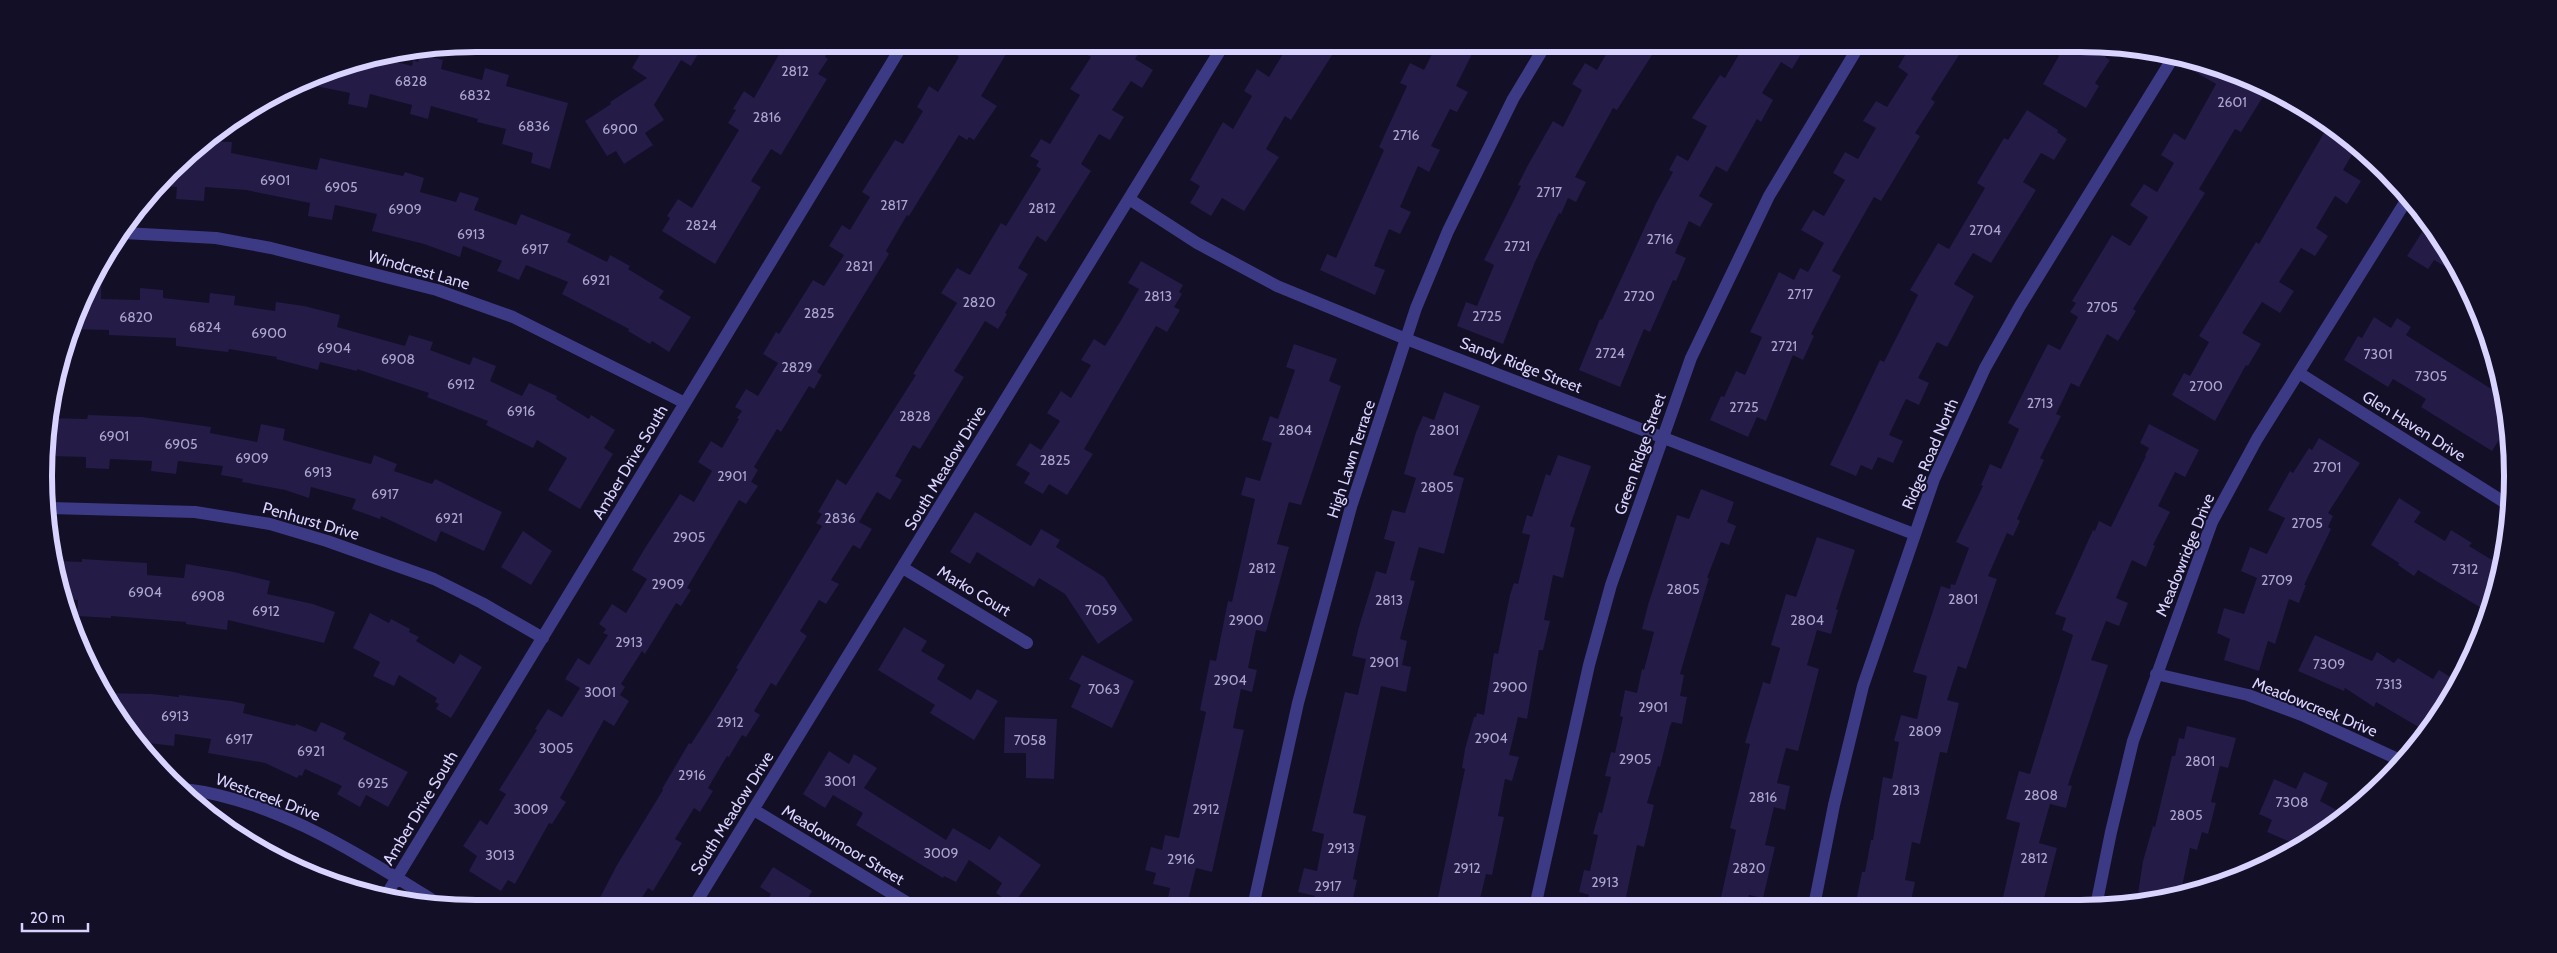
<svg xmlns="http://www.w3.org/2000/svg" width="2557" height="953" viewBox="0 0 2557 953" font-family="Cabin,sans-serif">
	<style>
		.building { fill: #241b47 }
		.lines { fill: none; stroke-linecap: round; stroke-linejoin: round }
		.minor { stroke: #3d3a85; stroke-width: 12 }
		.labels { text-anchor: middle; dominant-baseline: central; stroke-width: 4; stroke-linejoin: round; paint-order: stroke }
		.number-label { font-size: 14px; fill: #aca6d1 }
		.street-label { font-size: 16px; fill: #d9d4ff; stroke: #130f26 }
		.rim { fill: none; stroke: #d9d4ff; stroke-width: 6 }
	</style>
	<rect width="100%" height="100%" fill="#130f26"/>
	<path class="building" d="M646,44H704L691,66L681,60L654,105L664,120L645,133L653,145L624,164L616,151L607,156L585,121L611,104L610,102L647,78L632,68Z
		M785,44H833L825,57L828,59L818,74L827,79L781,155L771,149L751,181L761,187L715,264L662,231L670,218L667,216L678,199L692,208L739,130L728,123L736,110L733,109L744,91L754,98Z
		M941,44H1012L981,96L997,106L974,140L969,137L967,140L959,135L909,216L907,215L886,251L889,254L817,372L822,375L814,389L809,386L781,432L777,429L754,467L758,470L751,482L758,486L746,504L739,500L687,588L691,590L681,606L676,603L645,654L642,651L621,684L625,687L620,695L629,701L614,726L604,720L560,798L566,802L552,824L549,823L515,884L508,880L501,891L469,871L477,856L463,846L480,820L487,825L506,794L499,790L537,730L535,729L548,709L562,717L580,688L565,679L578,658L589,665L608,635L603,633L606,629L599,624L612,604L626,613L647,579L632,570L645,548L680,494L694,502L712,471L698,462L711,441L722,448L739,419L737,418L742,411L735,407L746,389L758,396L778,363L763,354L776,332L779,334L813,280L824,286L844,255L829,246L842,225L850,230L870,197L862,192L895,140L903,144L923,111L917,107L929,86L938,92L959,57Z
		M1069,44H1145L1135,59L1153,70L1142,88L1131,81L1112,110L1124,117L1110,140L1099,134L1081,164L1091,171L1046,242L1037,236L1018,268L1028,274L1005,313L1007,314L998,329L985,321L974,339L954,371L964,377L920,449L913,445L895,476L902,480L890,500L877,492L859,522L872,529L860,549L853,545L831,580L839,584L826,604L819,600L800,631L807,636L776,686L771,683L754,711L760,715L746,737L742,735L729,757L727,756L708,788L713,791L700,812L694,808L675,839L682,843L653,891L648,888L635,909H594L617,865L663,790L662,789L689,743L691,744L711,713L738,669L736,668L822,526L816,523L822,514L818,512L837,479L846,485L916,375L913,374L957,303L941,293L957,268L970,275L1001,223L1006,226L1041,169L1036,166L1039,161L1030,156L1041,139L1050,144L1080,95L1070,89L1091,57Z
		M1289,44H1339L1291,120L1285,116L1266,149L1279,157L1244,211L1222,198L1211,216L1190,203L1200,186L1190,180L1223,122L1233,129L1252,96L1244,91L1257,69L1269,77Z
		M1437,44H1477L1456,86L1468,92L1457,112L1450,109L1431,146L1440,150L1429,172L1418,166L1400,207L1411,212L1400,234L1389,229L1374,266L1385,270L1375,295L1320,270L1327,254L1336,258L1384,150L1379,147L1407,86L1400,83L1410,63L1424,70Z
		M1612,44H1659L1617,110L1613,108L1575,177L1586,182L1576,202L1568,198L1561,214L1559,213L1535,262L1503,344L1457,326L1466,302L1477,306L1494,265L1484,260L1521,186L1518,185L1528,165L1553,121L1563,127L1582,90L1572,84L1585,63L1597,70Z
		M1745,44H1807L1792,69L1781,62L1762,93L1773,100L1761,122L1757,119L1727,172L1716,166L1699,196L1713,204L1700,227L1689,221L1675,253L1686,258L1676,281L1673,280L1650,332L1644,329L1620,387L1579,370L1600,319L1602,320L1656,203L1673,172L1669,170L1677,155L1688,161L1707,126L1692,118L1720,75L1725,78Z
		M1927,44H1966L1931,99L1935,102L1915,133L1920,136L1881,201L1874,197L1832,271L1841,276L1811,334L1814,336L1803,360L1793,355L1766,421L1757,417L1748,437L1710,420L1721,396L1724,397L1736,371L1745,375L1762,337L1750,332L1779,272L1794,280L1800,268L1808,272L1824,243L1801,230L1813,210L1824,216L1845,180L1833,173L1845,152L1858,159L1876,128L1863,121L1876,101L1887,107L1908,74L1898,67L1910,47L1921,54Z
		M2059,44L2111,48L2105,57L2110,60L2095,83L2099,86L2086,108L2043,84L2059,56L2054,52Z
		M420,54L443,60L441,69L482,80L485,68L509,75L506,86L568,103L550,169L531,163L533,153L502,144L506,129L477,122L478,119L431,106L428,119L410,114L412,105L370,94L367,108L348,104L350,93L301,83L337,67L385,59L412,66L413,60L418,62Z
		M2189,58L2269,87L2241,132L2235,129L2199,189L2205,193L2133,309L2136,311L2118,341L2107,334L2079,387L2071,383L2056,414L2061,416L2040,458L2044,460L2017,519L2020,521L2013,536L2007,533L1988,576L1997,579L1966,669L1958,666L1947,700L1959,703L1947,753L1940,752L1920,844L1912,842L1905,880L1915,882L1910,906H1872L1873,900L1857,897L1862,872H1865L1871,840H1873L1883,777L1892,779L1899,742L1894,741L1901,715L1917,719L1927,676L1913,672L1941,586L1950,589L1951,584L1955,585L1969,548L1956,542L1983,486L1981,485L1990,464L2001,469L2019,429L2008,423L2037,365L2048,344L2060,350L2078,317L2070,312L2076,303L2072,301L2112,235L2130,246L2148,217L2130,205L2144,184L2157,192L2174,163L2161,155L2174,133L2185,140L2216,84L2185,66Z
		M2027,110L2058,130L2057,132L2067,139L2054,160L2041,153L2023,182L2036,190L1991,263L1973,253L1954,284L1974,296L1947,347L1937,342L1918,378L1929,383L1919,405L1906,399L1889,435L1903,441L1893,463L1878,457L1872,470L1861,465L1856,476L1830,465L1880,360L1884,362L1918,295L1910,290L1938,243L1949,249L1985,188L1977,183L2004,138L2008,140Z
		M2327,128L2357,146L2343,170L2361,181L2347,204L2335,196L2316,228L2328,236L2315,256L2301,248L2279,282L2294,291L2280,313L2262,302L2242,333L2261,344L2248,366L2246,365L2215,421L2172,395L2184,373L2190,376L2209,342L2199,336L2256,242L2259,244Z
		M205,141L232,142L231,153L317,170L320,158L403,176L405,172L424,178L420,192L456,202L460,192L479,198L474,210L516,225L521,214L571,234L567,242L607,262L610,255L630,266L628,269L664,291L659,298L691,317L669,352L652,341L650,344L628,331L629,329L562,294L568,282L526,265L519,280L497,271L502,261L463,246L460,257L424,244L372,231L377,214L335,205L332,220L308,216L310,203L246,190L205,187L204,201L176,199L177,187L162,186L191,151Z
		M2432,228L2455,260L2463,277L2434,260L2428,269L2407,256L2422,232L2427,235Z
		M102,260L101,299L140,300V288L163,290V298L209,303L210,293L235,296L234,305L275,311L276,302L304,306L340,315L337,327L405,346L409,335L433,342L430,350L470,365L473,357L496,366L490,381L522,396L529,383L557,396L556,399L589,419L591,415L615,430L604,448L613,454L580,509L548,490L567,458L537,440L533,448L486,425L488,421L427,397L429,393L357,369V371L320,362L318,370L276,359L277,357L229,349L228,352L176,346V338L109,335V330L70,329Z
		M1141,261L1183,285L1179,292L1182,294L1174,307L1180,310L1167,332L1156,326L1084,449L1093,454L1067,495L1049,484L1043,494L1024,483L1030,473L1016,465L1030,443L1041,450L1060,421L1047,413L1061,391L1071,398L1091,365L1081,360L1094,339L1105,346L1120,322L1139,289L1128,283Z
		M2374,317L2391,328L2397,318L2411,327L2406,335L2493,390L2500,379L2510,422L2492,451L2421,407L2426,399L2393,379L2388,387L2344,360L2358,336L2362,338Z
		M1294,344L1337,359L1329,381L1341,386L1301,505L1289,502L1277,544L1289,547L1266,632L1256,630L1248,668L1257,670L1252,692L1241,689L1233,728L1244,730L1212,872L1196,868L1186,908H1166L1170,888L1153,884L1156,873L1145,870L1151,847L1162,850L1165,835L1179,838L1206,712L1200,710L1210,660L1216,661L1228,601L1232,602L1255,499L1241,495L1246,477L1260,481L1272,443L1262,440L1270,416L1278,419L1295,370L1286,367Z
		M1444,392L1480,406L1453,475L1464,478L1444,554L1419,547L1410,580L1415,581L1400,639L1407,641L1402,665L1411,667L1406,692L1381,686L1353,813L1366,816L1353,879L1357,880L1351,907H1312L1315,896L1298,892L1304,868L1317,871L1324,834L1312,831L1345,692L1358,695L1366,659L1352,656L1358,630L1376,571L1386,574L1395,542L1384,539L1392,510L1405,513L1416,478L1404,474L1416,432L1423,416L1434,420Z
		M88,415L142,417L211,427L210,433L257,442L261,424L285,429L283,440L371,464L374,455L397,464L394,471L432,484L435,479L502,512L484,551L441,531L436,542L381,516L380,519L352,509L356,499L311,487L309,498L285,490L242,482L243,479L221,475L223,466L178,461L176,474L151,471L152,461L110,459L109,469L86,468V457L49,456L48,418L87,419Z
		M2149,424L2199,450L2185,477L2175,472L2158,506L2170,512L2153,545L2155,546L2146,567L2132,560L2116,598L2128,603L2119,626L2106,621L2091,660L2108,665L2068,785L2072,786L2066,808L2050,804L2039,843L2057,848L2042,906H2001L2020,823L2006,819L2019,771L2030,774L2073,635L2062,630L2066,618L2055,614L2093,530L2095,531L2099,521L2111,527L2146,456L2145,455L2149,448L2140,443Z
		M2319,438L2360,463L2328,513L2333,516L2328,527L2331,529L2304,585H2306L2299,603L2289,599L2275,644L2268,641L2259,671L2224,660L2230,639L2217,633L2224,608L2244,614L2257,578L2241,571L2250,547L2267,554L2285,518L2268,510L2290,471L2293,473L2309,448L2312,450Z
		M1558,455L1591,466L1570,526L1575,528L1563,578L1553,575L1544,620L1550,621L1543,650H1539L1527,719L1518,717L1509,755L1519,757L1512,781L1505,779L1498,816L1504,817L1492,875L1486,874L1478,907H1436L1465,769L1462,768L1465,749L1474,717H1476L1477,713L1484,715L1494,653L1498,654L1510,595L1514,583L1518,584L1530,535L1522,533L1527,515L1532,517L1546,474L1550,476Z
		M1701,489L1734,502L1727,522L1736,526L1729,545L1721,542L1707,578H1709L1689,643L1680,674L1684,675L1680,696L1687,697L1682,724L1672,722L1670,726L1660,767L1658,766L1647,803L1654,805L1644,847L1637,845L1624,907H1586L1589,895L1579,892L1584,870L1590,871L1598,835L1593,834L1599,812L1602,813L1611,777L1605,776L1611,752L1615,753L1623,717L1620,716L1625,690L1637,693L1642,669L1644,670L1654,632L1642,629L1648,605L1677,515L1689,519Z
		M2399,498L2421,512L2414,522L2445,541L2451,530L2472,543L2469,546L2502,566L2498,589L2488,612L2418,570L2414,576L2398,565L2399,563L2371,545Z
		M975,512L1031,546L1041,529L1060,540L1056,547L1104,577L1133,620L1098,644L1065,594L1039,578L1034,587L977,552L970,564L950,552Z
		M523,531L552,551L531,585L501,567Z
		M1817,537L1855,550L1836,609L1838,610L1831,634L1817,630L1807,665L1819,669L1798,751L1786,748L1777,783L1790,786L1785,810L1774,807L1765,845L1775,847L1763,898L1749,895L1747,906H1719L1736,830L1730,828L1750,744L1745,743L1763,682L1770,684L1780,648L1771,645L1786,594L1796,597Z
		M82,559L147,563V575L184,578L186,564L234,572L270,581L267,594L313,604L335,612L324,643L228,620L227,630L186,624V622L111,616V618L77,616L78,600L64,599L60,586L61,561L82,562Z
		M370,613L389,623L391,619L410,629L409,632L419,637L416,641L454,664L460,654L482,667L451,718L436,709L439,704L435,702L437,698L399,675L394,686L373,676L380,662L353,648Z
		M904,627L927,641L921,651L945,665L937,679L971,700L977,689L998,701L974,740L930,713L935,705L878,670Z
		M2315,635L2372,661L2377,652L2394,663L2398,658L2433,679L2439,670L2457,681L2440,717L2427,732L2376,702L2374,707L2345,688L2344,691L2298,671Z
		M1082,655L1134,681L1112,728L1071,707L1081,685L1069,679Z
		M104,693L152,694L179,697V695L231,701L245,704L243,713L295,726L296,724L316,732L321,722L346,733L343,739L408,772L388,807L366,795L360,807L337,794L342,786L305,769L302,776L299,775L297,778L265,763L208,753L211,739L175,734L174,746L140,742L117,717Z
		M1005,717L1057,719L1054,779L1026,778V753H1004Z
		M2187,726L2236,738L2228,768L2220,766L2211,802L2216,803L2208,834L2202,832L2197,850L2190,848L2181,892L2136,906L2143,861L2153,826L2155,827L2172,756H2175L2179,738L2184,739Z
		M829,751L849,764L854,754L877,768L864,788L946,840L953,828L990,850L999,836L1041,865L1013,905L996,893L1002,883L969,860L956,882L944,876L943,878L856,825L863,813L833,795L825,808L803,794Z
		M2304,772L2328,783L2320,801L2346,815L2300,846L2267,832L2272,820L2259,814L2274,779L2296,789Z
		M773,867L812,891L802,909H762L771,894L760,887Z"/>
	<g class="lines">
		<path class="minor" d="M1129,199L1197,243L1277,286L1406,339L1914,534
			M124,233L216,238L271,248L437,290L513,317L685,403
			M2299,373L2512,507
			M50,508L195,512L270,524L327,541L434,579L482,603L543,638
			M903,568L1027,643
			M2156,674L2248,695L2302,715L2402,761
			M184,789C278,800 362,857 441,905
			M754,810L916,908
			M385,897L903,44
			M1814,906L1834,805L1863,686L1934,479L1985,368L2020,306L2174,56
			M2096,906L2111,832L2133,741L2212,522L2257,439L2409,196
			M1253,907L1298,703L1351,507L1416,308L1448,231L1513,99L1546,44
			M1535,907L1589,665L1611,585L1691,358L1769,196L1860,44
			M692,909L1224,44"/>
	</g>
	<g class="labels">
		<g class="number-label">
			<text x="795" y="71">2812</text>
			<text x="411" y="81">6828</text>
			<text x="475" y="95">6832</text>
			<text x="2232" y="102">2601</text>
			<text x="767" y="117">2816</text>
			<text x="534" y="126">6836</text>
			<text x="620" y="129">6900</text>
			<text x="1406" y="135">2716</text>
			<text x="275" y="180">6901</text>
			<text x="341" y="187">6905</text>
			<text x="1549" y="192">2717</text>
			<text x="894" y="205">2817</text>
			<text x="1042" y="208">2812</text>
			<text x="405" y="209">6909</text>
			<text x="701" y="225">2824</text>
			<text x="1985" y="230">2704</text>
			<text x="471" y="234">6913</text>
			<text x="1660" y="239">2716</text>
			<text x="1517" y="246">2721</text>
			<text x="535" y="249">6917</text>
			<text x="859" y="266">2821</text>
			<text x="596" y="280">6921</text>
			<text x="1800" y="294">2717</text>
			<text x="1158" y="296">2813</text>
			<text x="1639" y="296">2720</text>
			<text x="979" y="302">2820</text>
			<text x="2102" y="307">2705</text>
			<text x="819" y="313">2825</text>
			<text x="1487" y="316">2725</text>
			<text x="136" y="317">6820</text>
			<text x="205" y="327">6824</text>
			<text x="269" y="333">6900</text>
			<text x="1784" y="346">2721</text>
			<text x="334" y="348">6904</text>
			<text x="1610" y="353">2724</text>
			<text x="2378" y="354">7301</text>
			<text x="398" y="359">6908</text>
			<text x="797" y="367">2829</text>
			<text x="2431" y="376">7305</text>
			<text x="461" y="384">6912</text>
			<text x="2206" y="386">2700</text>
			<text x="2040" y="403">2713</text>
			<text x="1744" y="407">2725</text>
			<text x="521" y="411">6916</text>
			<text x="915" y="416">2828</text>
			<text x="1295" y="430">2804</text>
			<text x="1444" y="430">2801</text>
			<text x="114" y="436">6901</text>
			<text x="181" y="444">6905</text>
			<text x="252" y="458">6909</text>
			<text x="1055" y="460">2825</text>
			<text x="2327" y="467">2701</text>
			<text x="318" y="472">6913</text>
			<text x="732" y="476">2901</text>
			<text x="1437" y="487">2805</text>
			<text x="385" y="494">6917</text>
			<text x="449" y="518">6921</text>
			<text x="840" y="518">2836</text>
			<text x="2307" y="523">2705</text>
			<text x="689" y="537">2905</text>
			<text x="1262" y="568">2812</text>
			<text x="2465" y="569">7312</text>
			<text x="2277" y="580">2709</text>
			<text x="668" y="584">2909</text>
			<text x="1683" y="589">2805</text>
			<text x="145" y="592">6904</text>
			<text x="208" y="596">6908</text>
			<text x="1963" y="599">2801</text>
			<text x="1389" y="600">2813</text>
			<text x="1101" y="610">7059</text>
			<text x="266" y="611">6912</text>
			<text x="1246" y="620">2900</text>
			<text x="1807" y="620">2804</text>
			<text x="629" y="642">2913</text>
			<text x="1384" y="662">2901</text>
			<text x="2329" y="664">7309</text>
			<text x="1230" y="680">2904</text>
			<text x="2389" y="684">7313</text>
			<text x="1510" y="687">2900</text>
			<text x="1104" y="689">7063</text>
			<text x="600" y="692">3001</text>
			<text x="1653" y="707">2901</text>
			<text x="175" y="716">6913</text>
			<text x="730" y="722">2912</text>
			<text x="1925" y="731">2809</text>
			<text x="1491" y="738">2904</text>
			<text x="239" y="739">6917</text>
			<text x="1030" y="740">7058</text>
			<text x="556" y="748">3005</text>
			<text x="311" y="751">6921</text>
			<text x="1635" y="759">2905</text>
			<text x="2200" y="761">2801</text>
			<text x="692" y="775">2916</text>
			<text x="840" y="781">3001</text>
			<text x="373" y="783">6925</text>
			<text x="1906" y="790">2813</text>
			<text x="2041" y="795">2808</text>
			<text x="1763" y="797">2816</text>
			<text x="2292" y="802">7308</text>
			<text x="531" y="809">3009</text>
			<text x="1206" y="809">2912</text>
			<text x="2186" y="815">2805</text>
			<text x="1341" y="848">2913</text>
			<text x="941" y="853">3009</text>
			<text x="500" y="855">3013</text>
			<text x="2034" y="858">2812</text>
			<text x="1181" y="859">2916</text>
			<text x="1467" y="868">2912</text>
			<text x="1749" y="868">2820</text>
			<text x="1605" y="882">2913</text>
			<text x="1328" y="886">2917</text>
		</g>
		<g class="street-label">
			<text transform="translate(419 270) rotate(16)">Windcrest Lane</text>
			<text transform="translate(1521 365) rotate(21)">Sandy Ridge Street</text>
			<text transform="translate(2414 426) rotate(32)">Glen Haven Drive</text>
			<text transform="translate(1640 454) rotate(-71)">Green Ridge Street</text>
			<text transform="translate(1930 454) rotate(-67)">Ridge Road North</text>
			<text transform="translate(1351 459) rotate(-72)">High Lawn Terrace</text>
			<text transform="translate(630 462) rotate(-59)">Amber Drive South</text>
			<text transform="translate(945 468) rotate(-59)">South Meadow Drive</text>
			<text transform="translate(311 521) rotate(16)">Penhurst Drive</text>
			<text transform="translate(2185 555) rotate(-68)">Meadowridge Drive</text>
			<text transform="translate(974 591) rotate(31)">Marko Court</text>
			<text transform="translate(2315 707) rotate(22)">Meadowcreek Drive</text>
			<text transform="translate(268 797) rotate(20)">Westcreek Drive</text>
			<text transform="translate(420 808) rotate(-59)">Amber Drive South</text>
			<text transform="translate(732 813) rotate(-58)">South Meadow Drive</text>
			<text transform="translate(843 845) rotate(31)">Meadowmoor Street</text>
		</g>
	</g>
	<path d="M0 0H2557V953H0ZM476 52H2080A424 424 0 0 1 2504 476V476A424 424 0 0 1 2080 900H476A424 424 0 0 1 52 476V476A424 424 0 0 1 476 52Z" fill="#130f26" fill-rule="evenodd"/>
	<path class="rim" d="M476 52H2080A424 424 0 0 1 2504 476V476A424 424 0 0 1 2080 900H476A424 424 0 0 1 52 476V476A424 424 0 0 1 476 52Z"/>
	<path d="M22 923v8h66v-8" fill="none" stroke="#d9d4ff" stroke-width="2.5"/>
	<text x="30" y="923" font-size="15" fill="#d9d4ff" stroke="#130f26" stroke-width="4" paint-order="stroke">20 m</text>
</svg>
